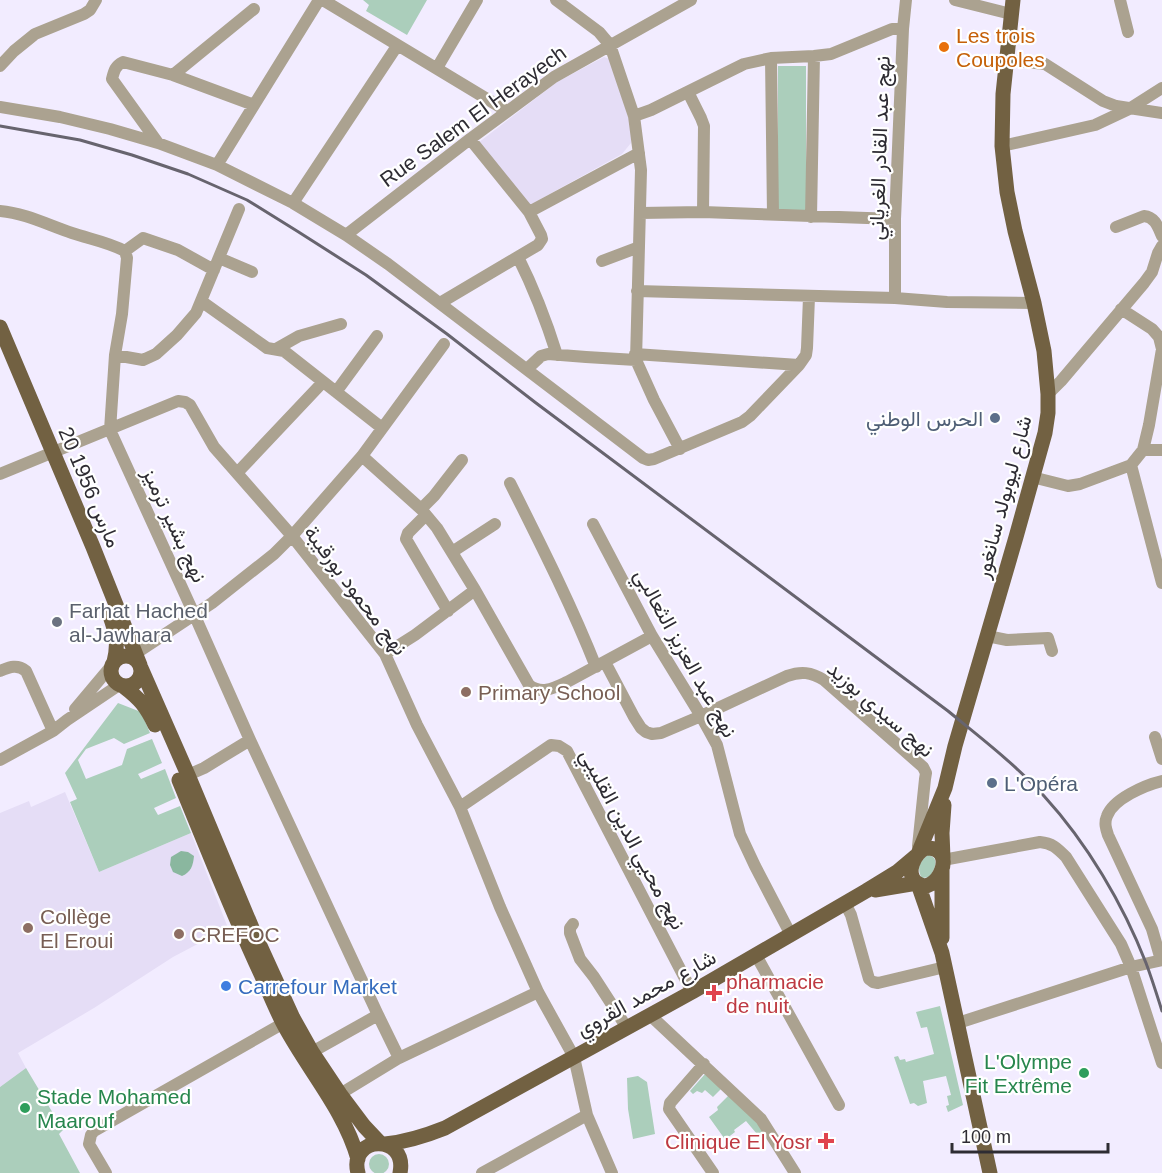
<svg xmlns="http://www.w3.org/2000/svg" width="1162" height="1173" viewBox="0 0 1162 1173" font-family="Helvetica,Vazirmatn,sans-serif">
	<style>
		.built { fill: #e5ddf6 }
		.green { fill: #abcebb }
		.forest { fill: #8ab79f }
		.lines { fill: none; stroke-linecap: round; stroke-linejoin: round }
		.minor { stroke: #aba290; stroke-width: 12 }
		.major { stroke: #726142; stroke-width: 15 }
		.rail { stroke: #67646e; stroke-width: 3 }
		.food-dot { fill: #e8710a; stroke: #fff; stroke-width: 2 }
		.service-dot { fill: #5c6f8a; stroke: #fff; stroke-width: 2 }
		.worship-dot { fill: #6b7280; stroke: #fff; stroke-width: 2 }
		.education-dot { fill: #8d6e63; stroke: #fff; stroke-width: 2 }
		.shop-dot { fill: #3f7fe0; stroke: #fff; stroke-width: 2 }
		.health-dot { fill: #e0444e; stroke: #fff; stroke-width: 2 }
		.leisure-dot { fill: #2e9e5b; stroke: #fff; stroke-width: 2 }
		.labels { text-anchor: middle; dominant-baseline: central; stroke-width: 4.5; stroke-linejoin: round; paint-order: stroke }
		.food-label { font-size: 21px; fill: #c56008; stroke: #fff; text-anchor: start }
		.street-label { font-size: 21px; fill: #2e2c33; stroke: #fff }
		.service-label { font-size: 21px; fill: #4e5e75; stroke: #fff; text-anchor: end }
		.worship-label { font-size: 21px; fill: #5b616d; stroke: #fff; text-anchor: start }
		.education-label { font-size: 21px; fill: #785e54; stroke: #fff; text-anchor: start }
		.health-label { font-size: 21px; fill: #be3a42; stroke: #fff; text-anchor: start }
		.shop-label { font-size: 21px; fill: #366cbe; stroke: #fff; text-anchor: start }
		.leisure-label { font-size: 21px; fill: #27864d; stroke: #fff; text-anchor: end }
	</style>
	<rect width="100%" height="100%" fill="#f2ecff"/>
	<path class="built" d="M604,57L610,59L631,126V143L622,154L528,206L478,143L557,82Z
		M65,792L99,872L191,833L228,928L173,957L94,1008L18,1053L26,1068L0,1087V813L29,801L31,807Z"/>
	<path class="green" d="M363,0H427L407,35L366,11L369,5Z
		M778,66H806V212H778Z
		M118,703L141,712L150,733L124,744L114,738L86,749L78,760L86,779L122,765L127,749L152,739L162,763L138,774L141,779L165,769L176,798L154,808L158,815L180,806L191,833L99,872L70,802L77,799L65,773Z
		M928,855C941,858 934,869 930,877L922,878C916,869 920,861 928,855Z
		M940,1006L963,1105L948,1112L946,1106L949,1105L947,1096L951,1095L946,1076L923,1081L927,1103L918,1106L914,1103L910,1104L894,1057L898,1056L900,1060L905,1059L906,1062L934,1054L927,1027L921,1028L916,1012Z
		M26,1068L63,1130L59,1134L80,1173H0V1087Z
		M705,1074L721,1089L713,1097L705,1090L702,1093L697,1091L693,1094L690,1091Z
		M638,1076L647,1082L655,1134L633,1139L628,1109L627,1078Z
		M729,1095L758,1122L767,1136L762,1140L746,1121L734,1130L735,1132L726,1139L724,1138L709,1117L718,1110L717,1107Z
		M369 1164a10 10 0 1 1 20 0a10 10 0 1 1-20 0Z"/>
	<path class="forest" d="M181,851L188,852L194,856C193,866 191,872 182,876L173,872L170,865L171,857Z"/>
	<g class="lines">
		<path class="minor" d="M323,0L507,111
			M556,0L599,32L610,45L634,116L641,170L636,360L654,400L680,449
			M955,0L1011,14
			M1120,0L1128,32
			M771,58L773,215
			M1006,60L1045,64L1103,101L1116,106L1162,113
			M0,66L14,51L35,34L84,14L90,10L96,0
			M437,68L477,0
			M173,75L254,9
			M688,92L701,118L704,126L703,212
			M0,107L60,117L110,129L158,143L217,165L293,203L346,235L388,264L643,458L648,460L654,459L742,422L750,416L799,365L806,355L807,348L809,297
			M634,116L651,110L744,64L771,58L814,56L831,54L892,29H903
			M470,139L529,212L639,153
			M158,143L112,79C114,71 115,66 123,62L173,75L254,105
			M1002,146L1095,125L1129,109L1162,88
			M217,165L319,0
			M293,203L397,46
			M0,211C25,213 48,225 72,233C90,239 108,242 125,251L127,258L122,314L115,355L110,430L194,614L250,740L378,1015L312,1052
			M640,213L703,212L895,219
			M811,217L814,56
			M1116,227L1144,216C1155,217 1158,227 1162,236
			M346,235L470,139L554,77L691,0
			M125,251L143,238L178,250L214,270
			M518,257C534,289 546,320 557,355
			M219,258L252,272
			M602,261L639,247
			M637,291L895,298L947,302L1034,303
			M895,298V219L903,29L906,0
			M201,301L267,348L284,351L382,428
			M440,303L538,245L542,239L541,235L529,212
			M1121,309L1152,329L1159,337L1162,349L1149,425L1143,450
			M276,349L299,336L341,324
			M635,354L799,365
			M115,355L143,360L156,354L177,335L196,313L239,209
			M527,369L541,356L548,354L586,357L636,360
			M336,392L377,336
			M1048,394L1061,381L1144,283L1152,272L1158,253L1162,246
			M362,456L421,509L437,528L475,590
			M1131,465L1162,583
			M237,473L323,382
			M0,474L178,401L185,402L190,405L214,447L292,536L385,654L417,725L460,807L500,907L538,992L574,1057L587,1115
			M1032,477L1068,486L1080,484L1131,465L1143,450H1162
			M510,483C540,543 571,604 596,667
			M421,509L434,496L462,460
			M426,515L408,533L406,539L448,611
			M593,524L652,636L701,716L717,745L740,834L755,866L791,935
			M452,552L495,524
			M987,636L1007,640L1048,638L1052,651
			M385,654L415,635L475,590L529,685C542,695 554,688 567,682L652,636
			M129,657L135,654L212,603L274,554L292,536L362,456L444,344
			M605,662L634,717L641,728L646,732L652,734L661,733L701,716L787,676C801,671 811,672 824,680L923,767L926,773L925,779L918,846
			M0,671C10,667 17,664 26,671L53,731
			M75,709L112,665
			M1155,737L1162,759
			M0,760L53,731L67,720L119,685
			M188,775L204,768L250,740
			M460,807L551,745L559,746L567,751L692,992
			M943,860L1040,842C1052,843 1057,848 1066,857L1121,944L1131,967L1162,1063
			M845,903L851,915L869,979L873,982L878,983L945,967
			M573,924L570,928V933L580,959L594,977L627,1028
			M756,955L839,1105
			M1161,960L1152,929L1108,835C1106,829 1104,823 1107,816C1113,799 1145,785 1162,781
			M378,1015L399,1058
			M650,1015L761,1119L795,1173
			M958,1023L1131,967L1162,960
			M704,1064L670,1103L669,1109L713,1173
			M340,1094L399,1058L538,992
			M106,1173L89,1144L91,1135L94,1131L289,1020
			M482,1173L587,1115L612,1173"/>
		<path class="major" d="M0,327L93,547L140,665
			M109,613C116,633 119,641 114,662
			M111 671a15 15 0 1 1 30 0a15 15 0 1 1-30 0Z
			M141,668L188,775L252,928L293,1018L312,1052L340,1094L364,1126L380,1143
			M123,686C140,699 146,706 155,725
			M179,780C206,845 231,910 261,974C268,990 275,1007 283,1023C307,1069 344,1109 358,1159
			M926,848C960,847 936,898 917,883C904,873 915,853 926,848Z
			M918,854L945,788L955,746L1016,537L1045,433L1048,413V394L1044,351L1034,303L1015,231L1007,192L1002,146L1003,94L1013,0
			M943,858L942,833L944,805
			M942,870V938
			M918,884L942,953L990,1173
			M875,890L917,883
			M385,1144C407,1142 425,1136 445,1128L692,992L866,891L897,872L916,856
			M358,1173C348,1135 408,1133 400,1173"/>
		<path class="rail" d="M0,126L80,140L132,155L188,174L247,200L297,231L366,275L447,334L536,403L948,711C981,738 1015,764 1044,796C1087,843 1123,904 1146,963C1152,979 1157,995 1162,1011"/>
	</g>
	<circle class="food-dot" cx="944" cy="47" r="6"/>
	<g class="service-dot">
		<circle cx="995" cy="418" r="6"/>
		<circle cx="992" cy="783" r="6"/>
	</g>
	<circle class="worship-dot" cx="57" cy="622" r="6"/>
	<g class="education-dot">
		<circle cx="466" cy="692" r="6"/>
		<circle cx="28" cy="928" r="6"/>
		<circle cx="179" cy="934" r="6"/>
	</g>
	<circle class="shop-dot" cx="226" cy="986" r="6"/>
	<g class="health-dot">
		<path d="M711 984h6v6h6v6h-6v6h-6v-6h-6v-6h6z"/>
		<path d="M823 1132h6v6h6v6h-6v6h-6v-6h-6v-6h6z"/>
	</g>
	<g class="leisure-dot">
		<circle cx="1084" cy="1073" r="6"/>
		<circle cx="25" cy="1108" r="6"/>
	</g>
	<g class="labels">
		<g class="food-label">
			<text x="956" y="35">Les trois<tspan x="956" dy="24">Coupoles</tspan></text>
		</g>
		<g class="street-label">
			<text transform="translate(473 116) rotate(-36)">Rue Salem El Herayech</text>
			<text transform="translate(879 148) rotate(-88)">نهج عبد القادر الغرياني</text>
			<text transform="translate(90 487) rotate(67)">20 مارس 1956</text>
			<text transform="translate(1003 497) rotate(-75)">شارع ليوبولد سانغور</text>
			<text transform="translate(175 525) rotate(65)">نهج بشير ترميز</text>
			<text transform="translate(356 590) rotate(53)">نهج محمود بورقيبة</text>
			<text transform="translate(686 653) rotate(61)">نهج عبد العزيز الثعالبي</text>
			<text transform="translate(881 709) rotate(41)">نهج سيدي بوزيد</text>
			<text transform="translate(633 839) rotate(62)">نهج محيي الدين القليبي</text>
			<text transform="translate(646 993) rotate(-29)">شارع محمد القروي</text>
		</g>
		<g class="service-label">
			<text x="983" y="418">الحرس الوطني</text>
			<text x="1004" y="783" text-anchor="start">L'Opéra</text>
		</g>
		<g class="worship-label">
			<text x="69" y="610">Farhat Hached<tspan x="69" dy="24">al-Jawhara</tspan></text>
		</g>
		<g class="education-label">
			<text x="478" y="692">Primary School</text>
			<text x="40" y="916">Collège<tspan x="40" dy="24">El Eroui</tspan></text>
			<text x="191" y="934">CREFOC</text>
		</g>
		<g class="health-label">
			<text x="726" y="981">pharmacie<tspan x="726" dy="24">de nuit</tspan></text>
			<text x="812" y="1141" text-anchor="end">Clinique El Yosr</text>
		</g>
		<g class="shop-label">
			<text x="238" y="986">Carrefour Market</text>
		</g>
		<g class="leisure-label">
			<text x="1072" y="1061">L'Olympe<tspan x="1072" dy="24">Fit Extrême</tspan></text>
			<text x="37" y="1096" text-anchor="start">Stade Mohamed<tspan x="37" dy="24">Maarouf</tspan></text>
		</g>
	</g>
	<path d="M952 1143v9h156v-9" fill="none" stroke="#2e2c33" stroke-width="3"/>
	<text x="961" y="1143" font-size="18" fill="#2e2c33" stroke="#ffffff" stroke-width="4.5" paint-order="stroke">100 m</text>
</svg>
